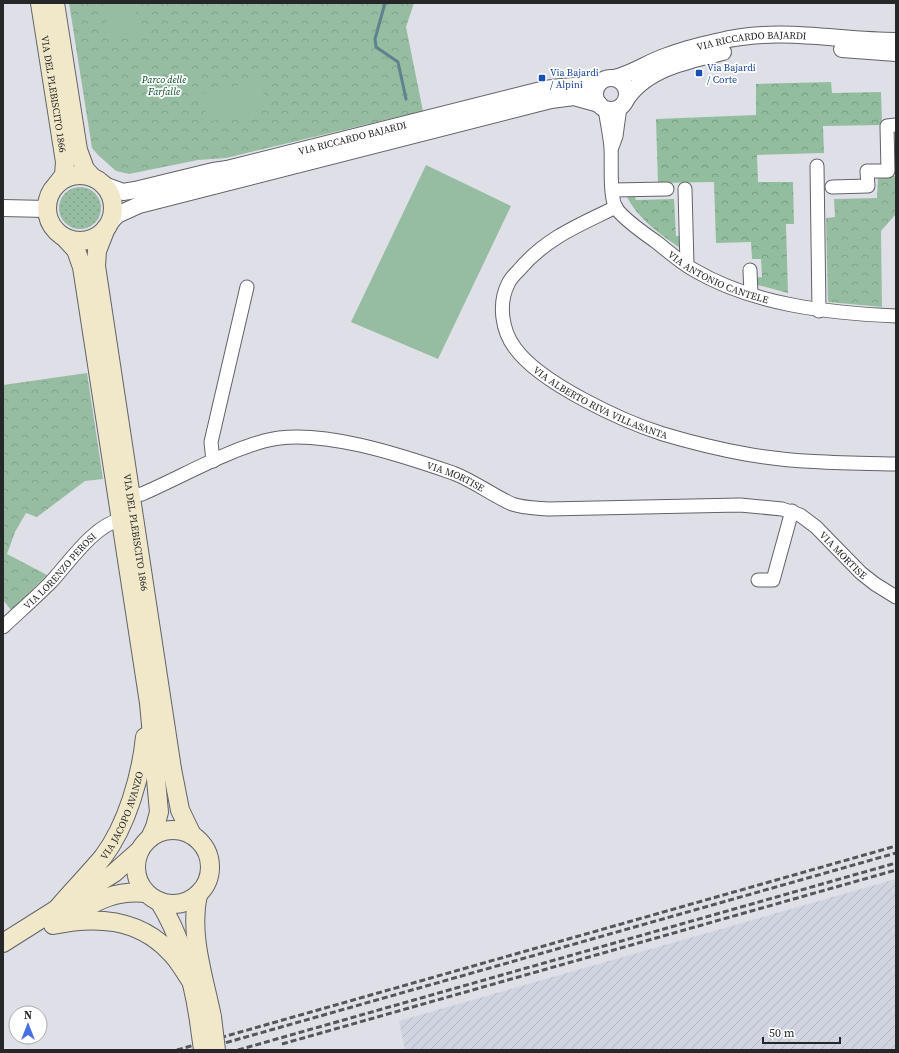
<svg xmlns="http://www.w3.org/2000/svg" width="899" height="1053" viewBox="0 0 899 1053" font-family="'Source Serif 4',serif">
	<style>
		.industrial { fill: url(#industrial-furrows) }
		.forest { fill: url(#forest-crowns) }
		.park { fill: url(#park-crowns) }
		.garden { fill: url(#garden-dots) }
		.pitch { fill: #96bda1 }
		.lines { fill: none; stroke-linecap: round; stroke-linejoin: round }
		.stream { stroke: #5d838e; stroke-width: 3 }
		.minor-casing { stroke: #626369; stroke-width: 15 }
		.tertiary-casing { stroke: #626369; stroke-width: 18 }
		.secondary-casing { stroke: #626369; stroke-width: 20 }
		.minor { stroke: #fff; stroke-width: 13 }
		.tertiary { stroke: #fff; stroke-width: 16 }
		.secondary { stroke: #f0e8c9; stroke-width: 18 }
		.rail { stroke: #55565a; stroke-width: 3; stroke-dasharray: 6 3; stroke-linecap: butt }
		.secondary-bridge-casing { stroke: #626369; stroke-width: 20; stroke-linecap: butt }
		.secondary-bridge { stroke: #f0e8c9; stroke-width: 18 }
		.transit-dot { fill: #1a4fb4; stroke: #fff; stroke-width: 1.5 }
		.labels { text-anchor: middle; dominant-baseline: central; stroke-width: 3.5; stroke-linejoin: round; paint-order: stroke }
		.street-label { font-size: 10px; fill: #262729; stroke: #fff }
		.transit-label { font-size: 10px; fill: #164399; stroke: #fff; text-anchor: start }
		.park-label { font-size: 10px; font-style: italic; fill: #004a25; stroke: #fff }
	</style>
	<defs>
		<pattern id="industrial-furrows" width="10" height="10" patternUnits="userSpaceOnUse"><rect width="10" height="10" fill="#d0d4e1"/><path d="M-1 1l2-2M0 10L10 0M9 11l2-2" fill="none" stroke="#b2b6c1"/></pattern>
		<pattern id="forest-crowns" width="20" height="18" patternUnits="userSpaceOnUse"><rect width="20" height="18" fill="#93bd9f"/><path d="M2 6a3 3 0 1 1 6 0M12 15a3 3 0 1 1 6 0" fill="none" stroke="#789a82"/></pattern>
		<pattern id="park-crowns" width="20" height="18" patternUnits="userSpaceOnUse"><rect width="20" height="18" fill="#96bda1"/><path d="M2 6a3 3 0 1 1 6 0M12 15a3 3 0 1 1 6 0" fill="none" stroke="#81a28b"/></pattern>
		<pattern id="garden-dots" width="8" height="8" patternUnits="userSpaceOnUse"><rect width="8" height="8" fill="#96bda1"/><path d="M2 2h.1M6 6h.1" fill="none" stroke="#81a28b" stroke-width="1.8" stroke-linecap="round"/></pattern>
	</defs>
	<rect width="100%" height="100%" fill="#dfe0e7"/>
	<path class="industrial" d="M896,879V1050H405L399,1021Z"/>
	<path class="forest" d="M831,82L832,93L881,92L882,125L823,126L824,153L757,155L758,182H793L794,224H786L788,293L754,284V278L762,277L761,259H752L751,242L716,243L714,182L658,183L656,119L756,115V84Z
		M625,193H634L636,200L674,199L676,236H683V250C660,234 637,219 625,193Z"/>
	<path class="park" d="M69,3H414L406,27L423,111L226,158L198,160L129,174L116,171L98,155L92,148Z
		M878,176H896V214L881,231L882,307L828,302L826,218L835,217L834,199L877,198Z
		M87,373L103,479L85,481L37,517L26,513L15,532L7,554L47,575L11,610L3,600V385Z"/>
	<path class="garden" d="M59 208a21 21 0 1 1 42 0a21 21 0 1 1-42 0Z"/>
	<path class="pitch" d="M104,3H134L139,33L109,37Z
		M260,80L267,109L208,122L201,94Z
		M426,165L511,206L438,359L351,322Z"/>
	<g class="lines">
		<path class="stream" d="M385,3L375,39L376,47L398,62L406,99"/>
		<defs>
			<g id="minor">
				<path id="s1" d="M605,109C607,122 610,135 611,148C612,162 609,196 616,208C622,217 645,234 655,241C668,251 680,262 694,270C754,305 828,313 896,316"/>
				<path d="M612,147L616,136L620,107"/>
				<path d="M817,166L819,311"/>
				<path d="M832,187L868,186L867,171H888L887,126L896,125"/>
				<path d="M685,189L687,265"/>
				<path d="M613,190L667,189"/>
				<path id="s2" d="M616,207C579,225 546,238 519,270C515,274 510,279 508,284C498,304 502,331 515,348C540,383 622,421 663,434C690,442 718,449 746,454C796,463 846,463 896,464"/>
				<path d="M750,270L751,294"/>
				<path d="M213,461L211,442L247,287"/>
				<path id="s3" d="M130,496L142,494C183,476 222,453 264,441C316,426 404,456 453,473C474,481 492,495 512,504C523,508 537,508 548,509L740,505L782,509L800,515L816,527L861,573L875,584L896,597"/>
				<path d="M758,580H773L792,511"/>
				<path id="s4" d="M3,627C19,612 35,598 50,583C68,564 94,525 120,520"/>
			</g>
			<g id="tertiary">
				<path d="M842,49L896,53"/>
				<path id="s5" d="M614,78C633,74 648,62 667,56C687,48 708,44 729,39C783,28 841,41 896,41"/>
				<circle cx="611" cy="94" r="16"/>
				<path d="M627,98C648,68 689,60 723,52"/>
				<path id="s6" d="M104,185L123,192L135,190L213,171L227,169L545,89C564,85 583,88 601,81"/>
				<path d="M3,208L47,209"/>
				<path d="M109,224L117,215L139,205L551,100L574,97L599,104"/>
			</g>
			<g id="secondary">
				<path id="s7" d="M40,3L65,162L64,175L58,183"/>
				<path d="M55,3L78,150L85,169L92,177"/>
				<circle cx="80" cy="208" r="33"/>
				<path id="s8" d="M106,228L97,251L96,266L172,769L180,810L192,835"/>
				<path d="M64,237L76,250L82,267L149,703L159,812L155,827L150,838"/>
				<circle cx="173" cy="867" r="37"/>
				<path d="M198,894C189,935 204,977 212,1017"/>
				<path d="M159,901C181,937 193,979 199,1021"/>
				<path id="s9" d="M56,910C71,892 88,875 103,857C127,825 141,776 145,737"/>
				<path d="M65,919C94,903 111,890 146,893"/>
				<path d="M53,925C95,916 137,918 169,951C178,959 184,971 191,981"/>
				<path d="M3,943L114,873L140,850"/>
			</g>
		</defs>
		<use href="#minor" class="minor-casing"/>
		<use href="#tertiary" class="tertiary-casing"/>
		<use href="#secondary" class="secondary-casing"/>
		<use href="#minor" class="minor"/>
		<use href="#tertiary" class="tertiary"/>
		<use href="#secondary" class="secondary"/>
		<path class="rail" d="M282,1044L896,870
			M177,1050L896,846
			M200,1050L896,853
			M238,1050L896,863"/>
		<defs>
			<path id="secondary-bridge" d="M212,1017L216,1050
				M199,1021L203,1050"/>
		</defs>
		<use href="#secondary-bridge" class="secondary-bridge-casing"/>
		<use href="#secondary-bridge" class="secondary-bridge"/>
	</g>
	<g class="transit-dot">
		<rect x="695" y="69" width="8" height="8" rx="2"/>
		<rect x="538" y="74" width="8" height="8" rx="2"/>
	</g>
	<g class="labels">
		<g class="street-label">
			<text stroke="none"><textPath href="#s5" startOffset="144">VIA RICCARDO BAJARDI</textPath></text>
			<text stroke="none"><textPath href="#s7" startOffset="92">VIA DEL PLEBISCITO 1866</textPath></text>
			<text stroke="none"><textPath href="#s6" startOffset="256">VIA RICCARDO BAJARDI</textPath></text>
			<text stroke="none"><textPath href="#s1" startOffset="225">VIA ANTONIO CANTELE</textPath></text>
			<text stroke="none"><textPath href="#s2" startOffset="305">VIA ALBERTO RIVA VILLASANTA</textPath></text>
			<text stroke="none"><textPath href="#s3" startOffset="343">VIA MORTISE</textPath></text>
			<text stroke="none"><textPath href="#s8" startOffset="309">VIA DEL PLEBISCITO 1866</textPath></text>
			<text stroke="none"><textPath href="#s3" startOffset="755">VIA MORTISE</textPath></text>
			<text stroke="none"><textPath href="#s4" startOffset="80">VIA LORENZO PEROSI</textPath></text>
			<text stroke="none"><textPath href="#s9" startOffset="117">VIA JACOPO AVANZO</textPath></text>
		</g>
		<g class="transit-label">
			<text x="707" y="67">Via Bajardi<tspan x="707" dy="12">/ Corte</tspan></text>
			<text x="550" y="72">Via Bajardi<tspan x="550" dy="12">/ Alpini</tspan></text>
		</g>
		<g class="park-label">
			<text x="164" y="79">Parco delle<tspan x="164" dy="12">Farfalle</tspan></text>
		</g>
	</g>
	<rect width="899" height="1053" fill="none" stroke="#262729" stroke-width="8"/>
	<g transform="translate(28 1025)"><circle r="19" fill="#ffffff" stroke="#a8a9a9"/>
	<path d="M0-3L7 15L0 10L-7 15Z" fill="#4771e3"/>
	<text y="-6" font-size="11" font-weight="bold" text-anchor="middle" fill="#262729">N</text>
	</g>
	<path d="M763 1037v6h77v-6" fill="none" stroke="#262729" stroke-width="2"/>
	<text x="769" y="1037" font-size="12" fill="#262729" stroke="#ffffff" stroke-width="3" paint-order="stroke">50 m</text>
</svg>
